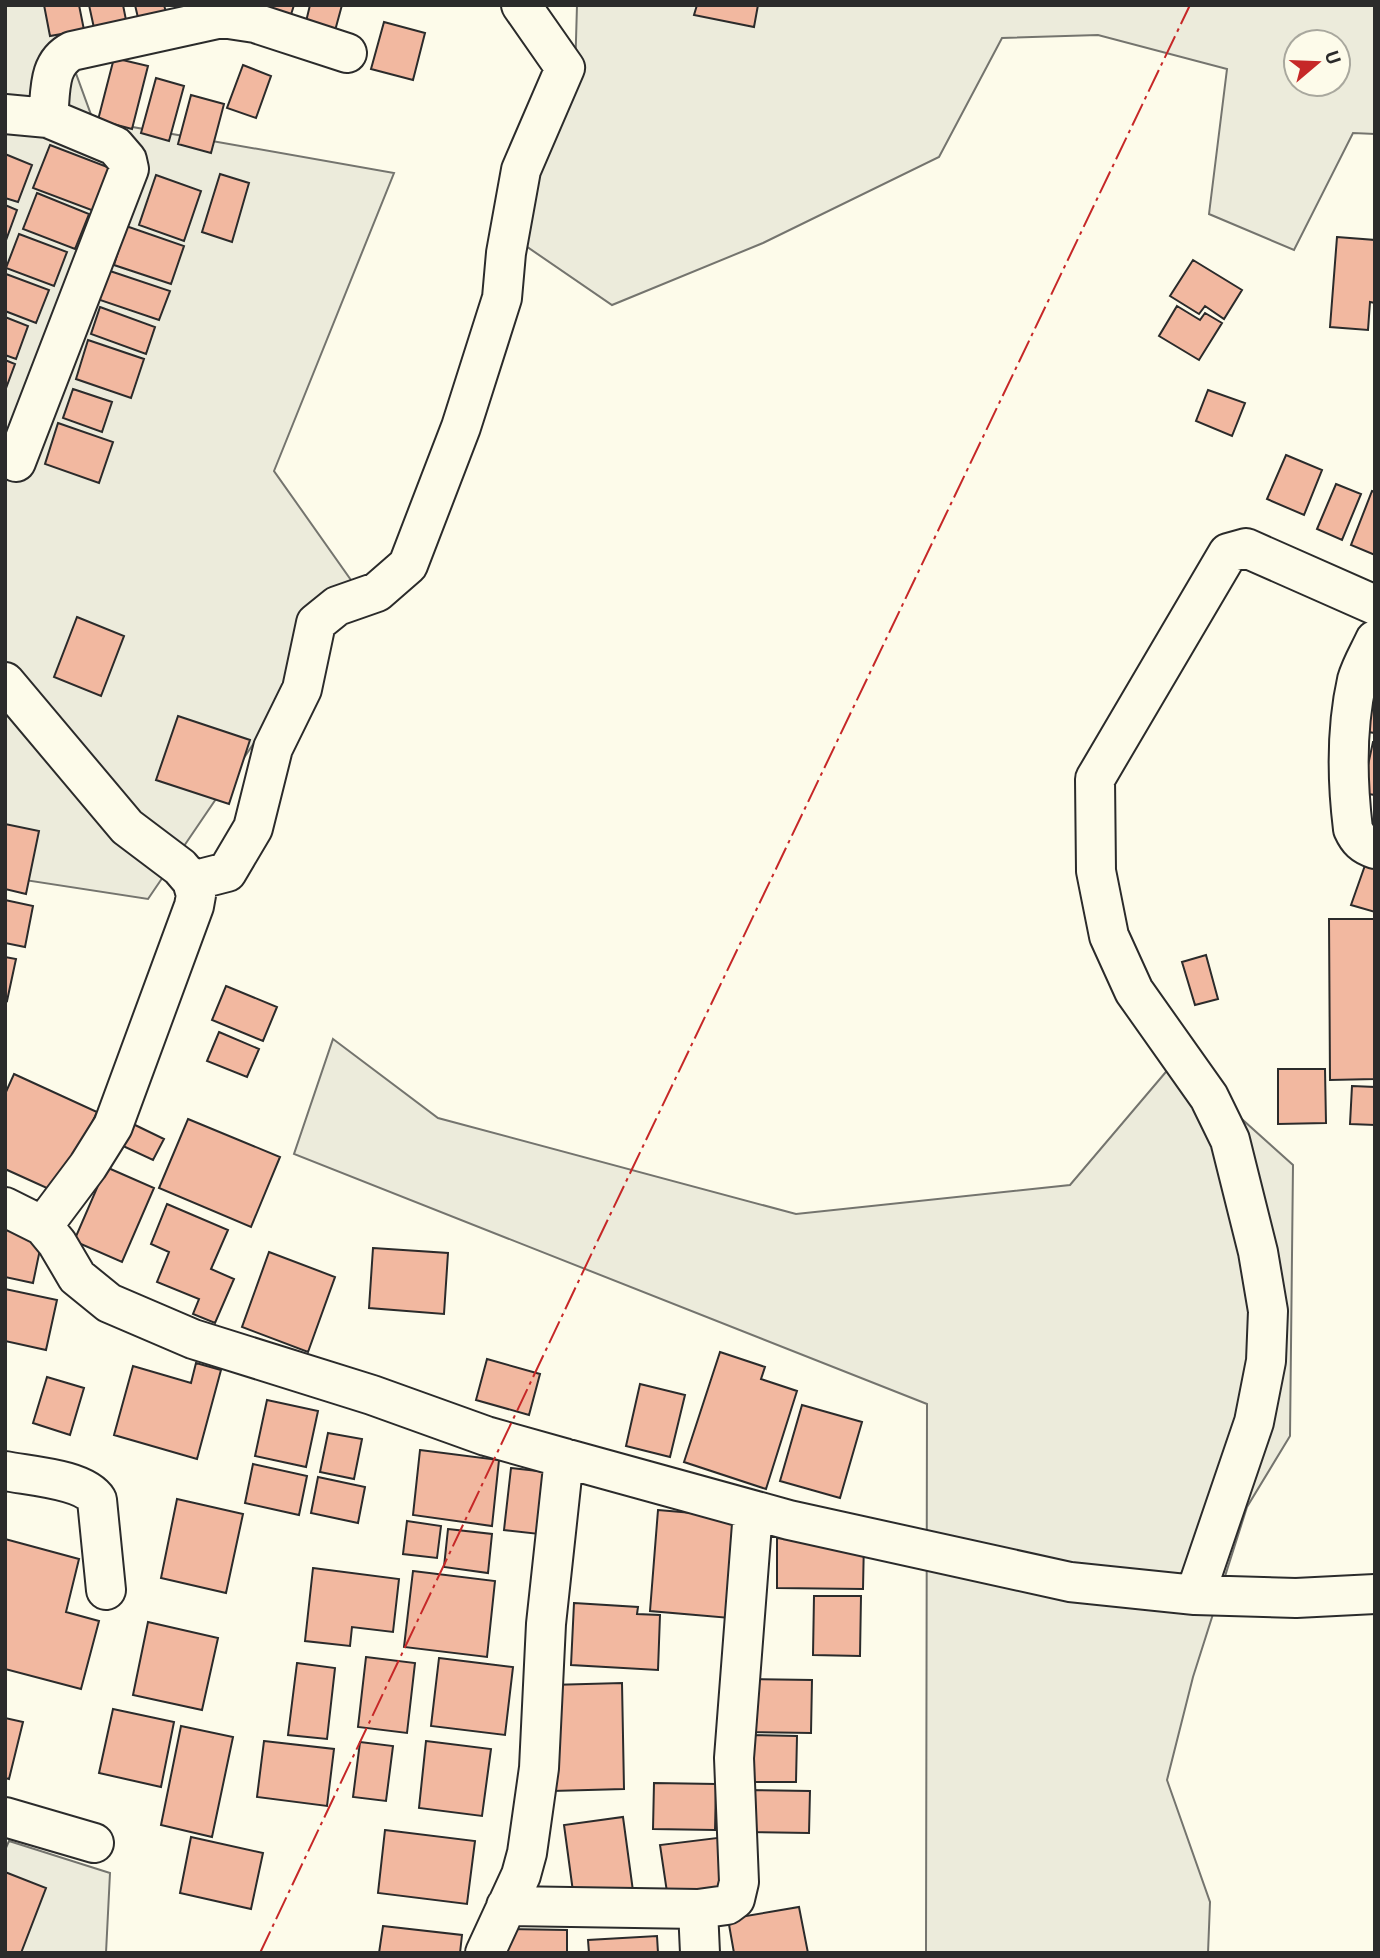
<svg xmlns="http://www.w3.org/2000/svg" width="1380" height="1958" viewBox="0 0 1380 1958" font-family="Roboto,sans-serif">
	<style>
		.green { fill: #ecebdb; stroke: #74746e; stroke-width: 2; fill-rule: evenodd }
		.building { fill: #f2b8a0; stroke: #2b2b2b; stroke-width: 2 }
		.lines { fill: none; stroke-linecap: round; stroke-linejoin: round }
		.minor-casing { stroke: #2b2b2b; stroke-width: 42 }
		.minor { stroke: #fdfbea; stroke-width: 38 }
		.power { stroke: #c62828; stroke-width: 2; stroke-dasharray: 24 5 3.5 5; stroke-linecap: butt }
	</style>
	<rect width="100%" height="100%" fill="#fdfbea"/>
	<path class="green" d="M5,5H51L93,120L394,173L274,471L358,590L148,899L5,877Z
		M577,5H1375V134L1353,133L1294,250L1209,214L1227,69L1098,35L1002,38L939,157L763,243L612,305L501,229L575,75ZM1296,42H1338V84H1296Z
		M333,1039L438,1118L796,1214L1070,1185L1176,1060L1293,1165L1290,1436L1247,1507L1193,1677L1167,1780L1210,1902L1208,1953H926L927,1404L294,1154Z
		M9,1841L110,1873L106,1953H5V1850Z"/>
	<path class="building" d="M44,5H79L84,30L50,36Z
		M89,5H123L126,20L94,28Z
		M135,5H164L167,16L139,22Z
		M265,5H294L289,21L263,13Z
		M310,5H342L333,38L304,30Z
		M697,5H758L754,27L694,15Z
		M384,22L425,33L413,80L371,69Z
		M114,58L148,66L132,129L98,120Z
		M243,65L271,76L256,118L227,108Z
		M156,78L184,86L169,141L141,133Z
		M191,95L224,104L211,153L178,144Z
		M50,145L110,168L94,211L33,188Z
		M5,154L32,165L18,202L5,198Z
		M220,174L249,183L232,242L202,232Z
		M156,175L201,191L184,241L139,225Z
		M37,193L89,214L75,249L23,229Z
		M5,205L17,210L5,243Z
		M126,226L184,246L171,284L114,265Z
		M19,234L67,252L54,286L6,268Z
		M1337,237L1375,240V303L1370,302L1368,330L1330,327Z
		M1193,260L1242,290L1224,319L1205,306L1199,314L1170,296Z
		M107,270L170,291L159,320L97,299Z
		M6,274L49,290L36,323L5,311Z
		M1177,306L1200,320L1205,313L1222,323L1199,360L1159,336Z
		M100,307L155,327L146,354L91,334Z
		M5,317L28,326L16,359L5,355Z
		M88,340L144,359L131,398L76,379Z
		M5,360L15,364L5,391Z
		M73,389L112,402L102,432L63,418Z
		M1208,390L1245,403L1232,436L1196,421Z
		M58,423L113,442L99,483L45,464Z
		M1286,455L1322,470L1304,515L1267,499Z
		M1336,484L1361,494L1342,540L1317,529Z
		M1372,491L1375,492V555L1351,545Z
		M77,617L124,636L101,696L54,677Z
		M1375,670V733L1361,731Z
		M178,716L250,740L229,804L156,780Z
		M1373,742H1375V795L1362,793Z
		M5,824L39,831L26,894L5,889Z
		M1369,854L1375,856V912L1351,905Z
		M5,900L33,906L25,947L5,943Z
		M1329,919H1375V1079L1330,1080Z
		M1206,955L1218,999L1195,1005L1182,962Z
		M5,957L16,959L7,1001L5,1000Z
		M226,986L277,1007L263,1041L212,1020Z
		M219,1032L259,1049L247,1077L207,1061Z
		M1278,1069H1325L1326,1123L1278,1124Z
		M14,1074L97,1112L60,1194L5,1169V1094Z
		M1352,1086L1375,1087V1125L1350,1124Z
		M188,1119L280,1157L251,1227L159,1188Z
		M133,1124L164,1139L153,1160L123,1146Z
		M106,1167L154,1188L122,1262L74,1241Z
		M167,1204L228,1230L211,1269L234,1279L215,1323L193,1314L199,1299L157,1282L169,1252L151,1244Z
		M5,1227L43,1235L33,1283L5,1277Z
		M373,1248L448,1253L444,1314L369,1308Z
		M269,1252L335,1277L308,1352L242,1327Z
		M5,1289L57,1300L46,1350L5,1341Z
		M720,1352L765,1367L761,1379L797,1391L766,1489L684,1462Z
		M487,1359L540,1374L529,1415L476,1400Z
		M196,1363L221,1370L197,1459L114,1435L133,1366L191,1383Z
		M47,1377L84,1388L70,1435L33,1423Z
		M640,1384L685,1395L670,1457L626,1446Z
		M267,1400L318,1411L306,1467L255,1456Z
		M802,1405L862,1422L840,1498L780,1481Z
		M328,1433L362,1439L354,1479L320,1472Z
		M420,1450L499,1460L492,1526L413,1515Z
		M253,1464L307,1476L299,1515L245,1503Z
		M511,1468L547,1472L539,1534L504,1530Z
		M318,1477L365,1487L358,1523L311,1513Z
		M177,1499L243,1514L226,1593L161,1578Z
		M658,1510L739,1517L730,1618L650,1611Z
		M407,1521L441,1526L437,1558L403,1554Z
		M448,1529L492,1534L488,1573L444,1567Z
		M777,1538L864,1539L863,1589L777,1588Z
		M5,1539L79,1559L66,1612L99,1621L81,1689L5,1669Z
		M313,1568L399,1579L393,1632L352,1627L350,1646L305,1641Z
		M413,1571L495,1581L487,1657L404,1647Z
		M814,1596H861L860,1656L813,1655Z
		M574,1603L638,1607L637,1614L660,1615L658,1670L571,1665Z
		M148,1622L218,1638L202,1710L133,1695Z
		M366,1657L415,1663L407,1733L358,1727Z
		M439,1658L513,1667L505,1735L431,1726Z
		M297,1663L335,1668L327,1739L288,1735Z
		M744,1679L812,1680L811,1733L744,1732Z
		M622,1683L624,1789L552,1791L550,1685Z
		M113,1709L174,1722L161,1787L99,1773Z
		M5,1718L23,1722L9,1779L5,1778Z
		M181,1726L233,1737L212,1837L161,1825Z
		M745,1735L797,1736L796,1782H744Z
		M264,1741L334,1749L327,1806L257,1797Z
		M426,1741L491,1749L482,1816L419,1808Z
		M360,1742L393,1746L386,1801L353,1797Z
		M654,1783L716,1784L715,1830L653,1829Z
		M743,1790L810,1791L809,1833L743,1832Z
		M623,1817L633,1891L574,1899L564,1825Z
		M385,1830L475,1841L467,1904L378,1893Z
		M191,1837L263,1853L251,1909L180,1893Z
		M725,1837L732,1891L668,1899L660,1845Z
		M5,1872L46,1888L21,1953H5Z
		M799,1907L808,1953H734L728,1919Z
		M383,1926L462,1935L460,1953H379Z
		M507,1929L567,1930V1953H507Z
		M657,1936L658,1953H589L588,1940Z"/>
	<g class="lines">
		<defs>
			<path id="minor" d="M5,114L48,118L115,146L127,160L129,169L16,462
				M48,118C51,92 47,64 72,51L222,18L255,23L347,53
				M1375,640C1369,653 1361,666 1357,680C1346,729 1347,780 1353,829C1358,840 1363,845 1375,849
				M5,682L127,827L180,867L192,881L196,895L194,906L113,1126L88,1166L43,1226
				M192,881L227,872L253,828L273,748L302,689L316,623L337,606L377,592L408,565L461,427L502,298L506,253L521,170L565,68L521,5
				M5,1207L43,1226L57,1243L77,1277L109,1303L193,1339L372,1395L486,1436L564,1458L789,1520L1070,1582L1195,1595L1296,1598L1375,1594
				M5,1471C30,1476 84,1479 97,1500L106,1590
				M1195,1595L1254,1422L1266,1361L1268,1311L1258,1252L1230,1140L1209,1097L1134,991L1109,936L1096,871L1095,779L1228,553L1246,548L1375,605
				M5,1817L94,1843
				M506,1906L698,1909L727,1905L735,1899L739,1882L734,1758L753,1511
				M698,1909L700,1953
				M485,1953L521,1875L527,1853L539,1768L546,1624L564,1458"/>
		</defs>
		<use href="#minor" class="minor-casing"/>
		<use href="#minor" class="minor"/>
		<path class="power" d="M260,1953L599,1238L1190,5"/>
	</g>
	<rect width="1380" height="1958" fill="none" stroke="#2b2b2b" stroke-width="14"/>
	<g transform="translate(1317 63) rotate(71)"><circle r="33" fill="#fdfbea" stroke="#a9a89e" stroke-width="2"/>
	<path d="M0-5L12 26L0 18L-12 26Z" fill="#c62828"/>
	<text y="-10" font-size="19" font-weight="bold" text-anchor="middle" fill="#2b2b2b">U</text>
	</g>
</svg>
